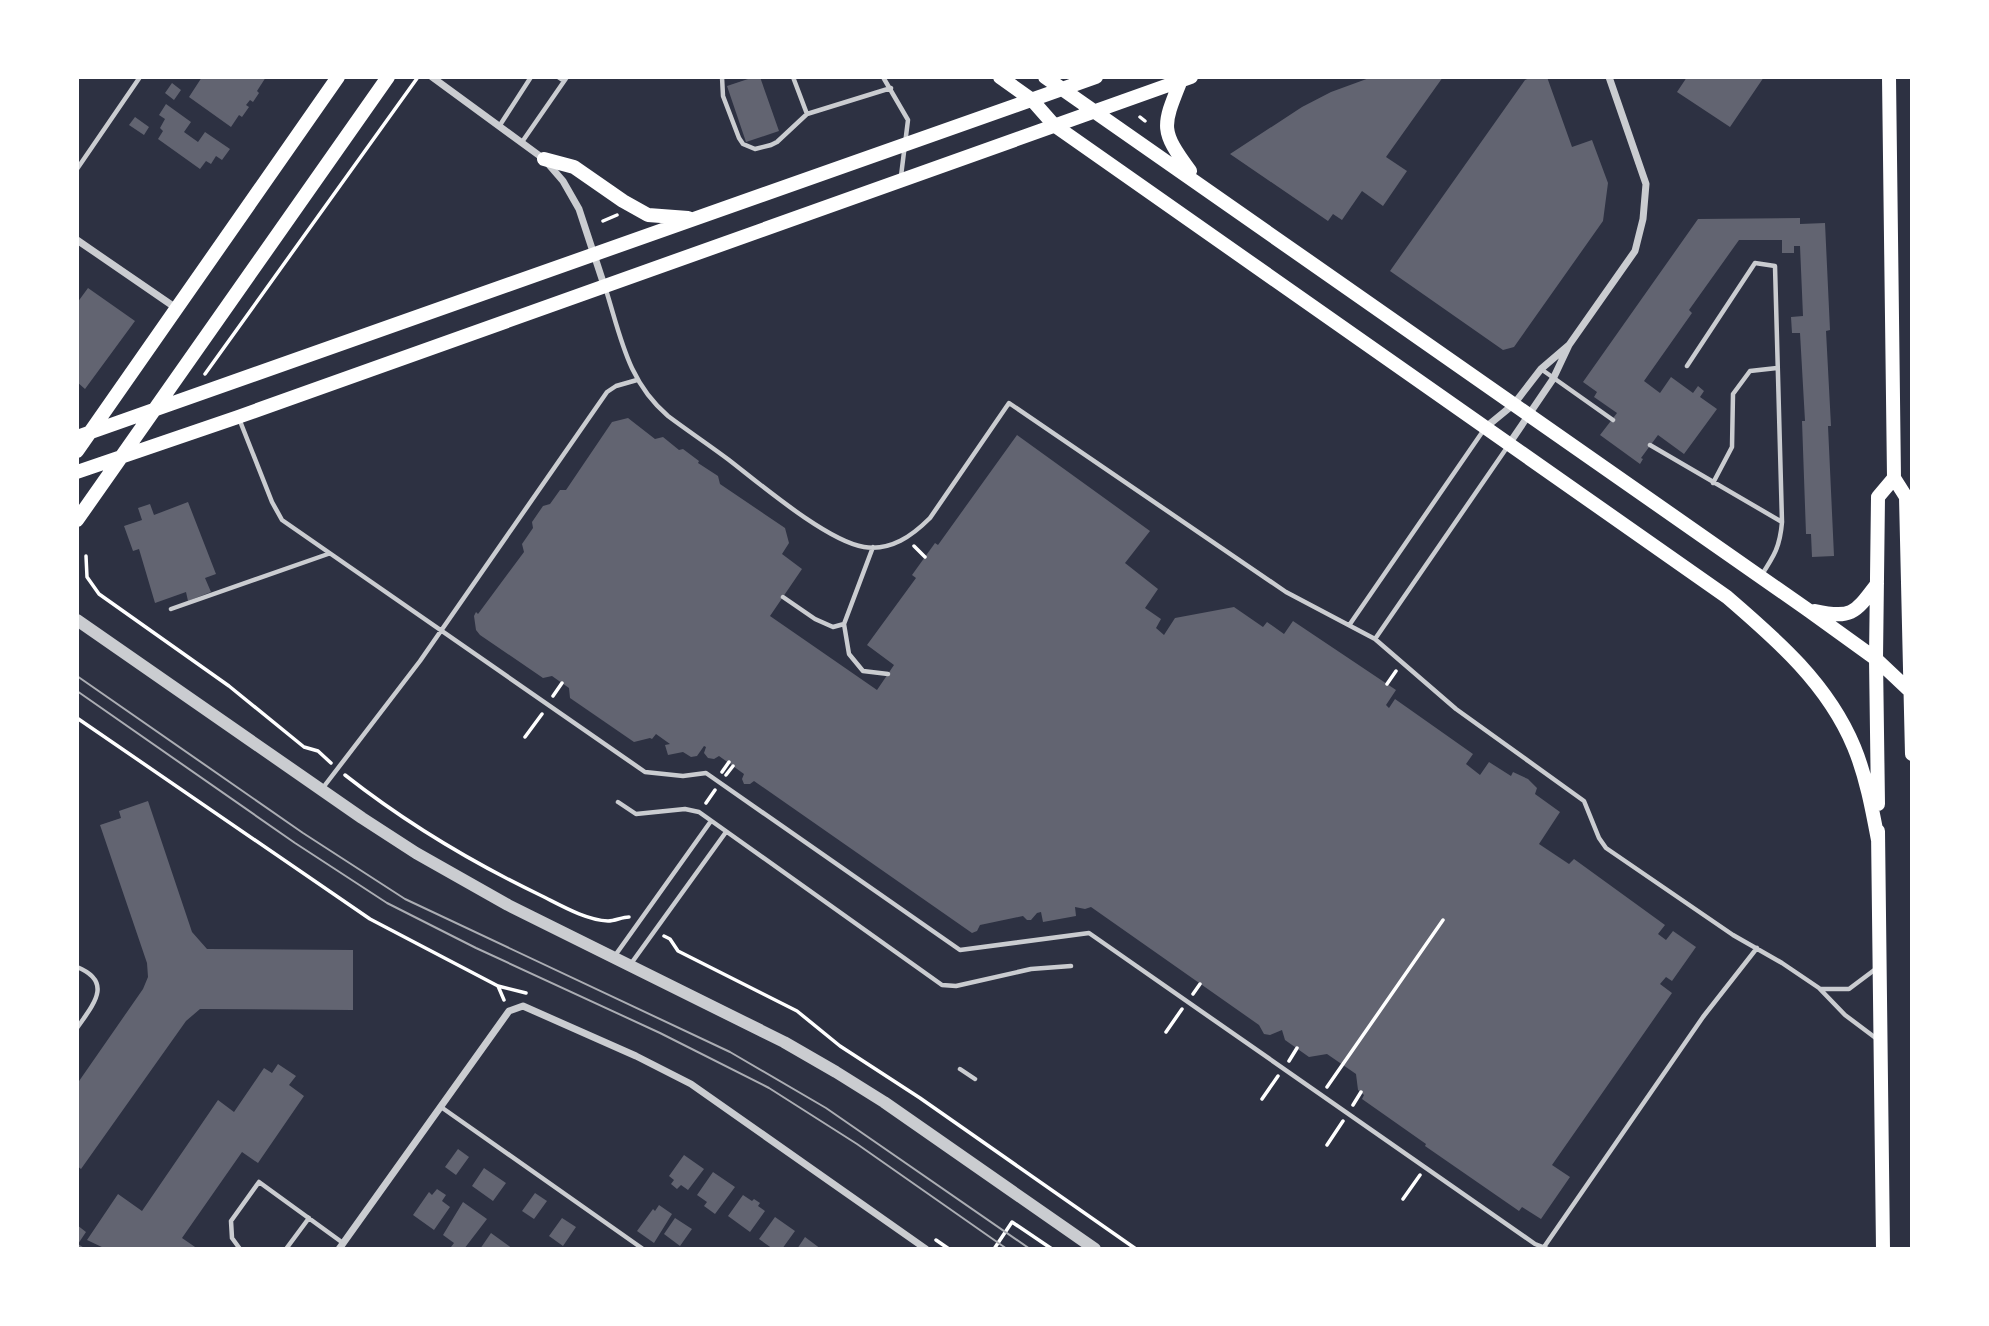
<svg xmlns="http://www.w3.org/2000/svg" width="1989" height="1326" viewBox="0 0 1989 1326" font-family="Literata,serif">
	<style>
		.building { fill: #626471 }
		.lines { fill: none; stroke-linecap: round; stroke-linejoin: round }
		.path { stroke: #fff; stroke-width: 3.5 }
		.service { stroke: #caccd0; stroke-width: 4.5 }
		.minor { stroke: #caccd0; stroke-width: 7 }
		.tertiary { stroke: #caccd0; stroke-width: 12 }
		.secondary { stroke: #fff; stroke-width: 14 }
		.tram { stroke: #abadb3; stroke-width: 2 }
	</style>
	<rect width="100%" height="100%" fill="#2d3142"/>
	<path class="building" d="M202,77H266L257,91L259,93L253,102L250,100L246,105L249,107L242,117L239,115L231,127L189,97Z
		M754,77H760L779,131L746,142L727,86Z
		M1372,77H1443L1386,157L1407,171L1383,206L1362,191L1342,220L1333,214L1328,221L1230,154L1302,107L1331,92Z
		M1532,77H1547L1572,147L1592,140L1608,183L1603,221L1514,347L1503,350L1390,271L1525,80Z
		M1687,77H1764L1730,127L1677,92Z
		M172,83L181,90L174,100L165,93Z
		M166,104L191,122L184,132L198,142L205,132L230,149L222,160L216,156L211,164L206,161L200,169L158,139L163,131L160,128L165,119L159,115Z
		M135,117L149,127L144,135L129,125Z
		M1800,218V224L1825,223L1830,330L1826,331L1831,426H1828L1834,556L1812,557L1811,534H1806L1802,421H1805L1800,333H1792L1791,317L1803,316L1800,246H1794V253H1782V240H1739L1689,310L1692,313L1644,381L1660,393L1671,377L1693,393L1698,386L1704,391L1700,397L1717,409L1684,454L1658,435L1641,458L1643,459L1640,464L1600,435L1617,413L1594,397L1597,392L1583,382L1698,219Z
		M88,288L135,321L85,389L77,382V303Z
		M628,418L655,439L663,437L679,450L683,449L699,461L698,463L718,476L720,484L785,528L789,543L782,554L802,569L770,616L877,690L894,665L867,645L916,578L912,575L935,543L938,545L1017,435L1150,531L1125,563L1158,589L1145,608L1161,619L1156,628L1164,635L1175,618L1234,607L1263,627L1267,622L1284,634L1293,621L1396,690L1386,705L1389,708L1395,699L1473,754L1466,764L1480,775L1489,762L1511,776L1513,772L1528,779L1537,788L1535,794L1560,812L1539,844L1569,864L1574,859L1665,925L1658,934L1666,940L1673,931L1696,947L1672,981L1666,977L1660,984L1672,993L1552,1165L1570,1177L1541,1219L1522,1207L1519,1211L1425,1146L1426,1144L1362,1099L1364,1095L1358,1090L1356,1074L1343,1065L1327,1054L1309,1057L1285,1040L1282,1030L1270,1035L1264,1034L1259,1025L1091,907L1085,909L1075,907L1076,916L1043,922L1041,912L1037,913L1031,920H1027L1023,916L980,925L977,931L972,933L754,781L750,784H744L742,779L744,774L719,756L714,759L708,758L704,753L706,747L704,746L697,756L691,757L683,752L668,755L665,745L670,744L656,734L652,739L650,738L634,742L570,698L569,688L552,676L543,678L480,635L476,630L474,616L476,612L478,614L524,552L522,544L533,528L532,522L543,506L550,504L560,490H566L612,422Z
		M188,502L216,574L205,578L211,592L188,601L186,592L155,603L139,549L133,551L124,526L142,520L138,508L150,504L154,515Z
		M148,801L192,932L207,949L353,950V1010L200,1009L186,1021L81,1169L77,1166V1084L143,989L148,977L147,963L100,825L121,818L119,811Z
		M278,1064L296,1076L289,1085L304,1096L258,1163L242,1152L182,1238L198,1249H106L87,1240L118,1194L142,1211L218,1100L234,1112L264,1068L272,1073Z
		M458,1149L469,1157L456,1175L445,1167Z
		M684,1155L704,1169L688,1190L681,1185L677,1189L671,1184L674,1180L669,1176Z
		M484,1168L506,1183L493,1201L472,1186Z
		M713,1172L735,1187L715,1214L704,1206L707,1202L697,1195Z
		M437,1189L446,1195L442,1201L450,1207L434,1230L413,1215L429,1192L432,1195Z
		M535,1193L547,1201L534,1219L522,1211Z
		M743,1195L752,1201L754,1199L760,1203L758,1206L765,1211L750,1232L728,1216Z
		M463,1202L487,1219L464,1249L460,1247L454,1249L451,1247L454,1243L443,1235Z
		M659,1205L672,1214L654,1243L637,1231L653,1209L655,1211Z
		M775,1217L795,1231L782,1249H773L759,1239Z
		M562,1218L576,1227L563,1246L549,1236Z
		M675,1218L692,1229L680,1246L664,1234Z
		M77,1225L86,1232L78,1244L86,1249H77Z
		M491,1233L513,1249H480Z
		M805,1237L821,1249H797Z"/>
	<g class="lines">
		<path class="path" d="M1140,117L1145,121
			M603,221L617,215
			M205,374L418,77
			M914,546L925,557
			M86,556L87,577L99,594L229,686L304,747L318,751L331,763
			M1387,684L1396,671
			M553,696L562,683
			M77,718L370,919L498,986L526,993
			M525,737L542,714
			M722,772L729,762
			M345,775C406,823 473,863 542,896C562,906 586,920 608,921C615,921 622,917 629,917
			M726,775L733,766
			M706,803L715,790
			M664,936L670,939L678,951L797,1011L840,1046L920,1098L1136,1249
			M498,986L504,1000
			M1193,994L1200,984
			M1166,1032L1182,1009
			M1289,1061L1297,1048
			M1327,1087L1443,920
			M1262,1099L1278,1076
			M1353,1105L1361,1092
			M1327,1145L1343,1121
			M1403,1199L1420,1175
			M936,1240L949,1249
			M994,1249L1012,1222L1052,1249"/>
		<path class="service" d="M558,77L564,81
			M722,77L723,96L739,138L743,144L755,149L771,145L777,142L807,114L891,88
			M793,77L807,114
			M883,77L908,120L901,176
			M500,125L531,77
			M522,142L567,77
			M77,169L140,77
			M606,290C621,338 628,382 668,416C688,431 709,445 729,460C760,484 827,541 864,547C891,551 912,536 930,518L1009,403L1286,592L1375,639L1456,709L1584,801L1599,838L1606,848L1733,935L1782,963L1819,988L1845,1015L1877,1039
			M1687,366L1755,263L1775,266L1782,522C1780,547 1774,556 1761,576
			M1541,369L1613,420
			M240,421L272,502L282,520L645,772L683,776L706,773L960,950L1089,933L1535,1244L1548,1249
			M1650,445L1782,522
			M1713,483L1732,447L1733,394L1750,371L1777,368
			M873,547L844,624L849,654L863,671L888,674
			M783,597L815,619L833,627L844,624
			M171,609L328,554
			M1350,624L1483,431
			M1375,639L1508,446
			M322,789L420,661L607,392L616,386L637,380
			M618,802L636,814L685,809L699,812L942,985L956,986L1031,969L1071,966
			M614,957L711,821
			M630,965L726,832
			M77,967C114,982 93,1005 77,1028
			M1820,989H1849L1877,968
			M960,1069L975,1079
			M441,1107L643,1249
			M1544,1247L1703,1017L1757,948
			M240,1249L232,1238L231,1221L259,1182L343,1243
			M286,1249L309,1218"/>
		<path class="minor" d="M432,77L544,159L563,181L579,209L604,285
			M77,240L176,308
			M1569,345L1635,251L1643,219L1646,184L1609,77
			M1486,427L1514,404L1541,369L1569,345L1553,379L1509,444
			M339,1249L509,1011L523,1006L636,1056L691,1084L926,1249"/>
		<path class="tertiary" d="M77,620L362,818L416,853L508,905L784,1042L836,1072L884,1102L1095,1249"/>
		<path class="secondary" d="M1000,77L1032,100L1054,125L1727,597C1777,640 1828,684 1854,747C1866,776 1872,808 1878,840
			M1045,77L1808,610L1876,659L1911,692
			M1889,77L1894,478L1906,497L1912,754
			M1181,80C1162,127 1160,130 1190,171
			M544,159L574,167L623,201L648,215L688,218
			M77,437L1096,77
			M77,451L338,77
			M77,472L238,417L1191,77
			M77,520L388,77
			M1815,611C1852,619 1855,613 1877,584
			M1878,804L1876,659L1878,497L1894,478
			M1878,831L1883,1249"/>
		<path class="tram" d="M77,676L303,833L405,899L730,1052L826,1108L1030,1249
			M77,691L295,843L387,903L476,948L660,1033L769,1088L857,1144L1007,1249"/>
	</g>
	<rect width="1989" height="1326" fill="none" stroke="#ffffff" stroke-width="158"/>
</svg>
